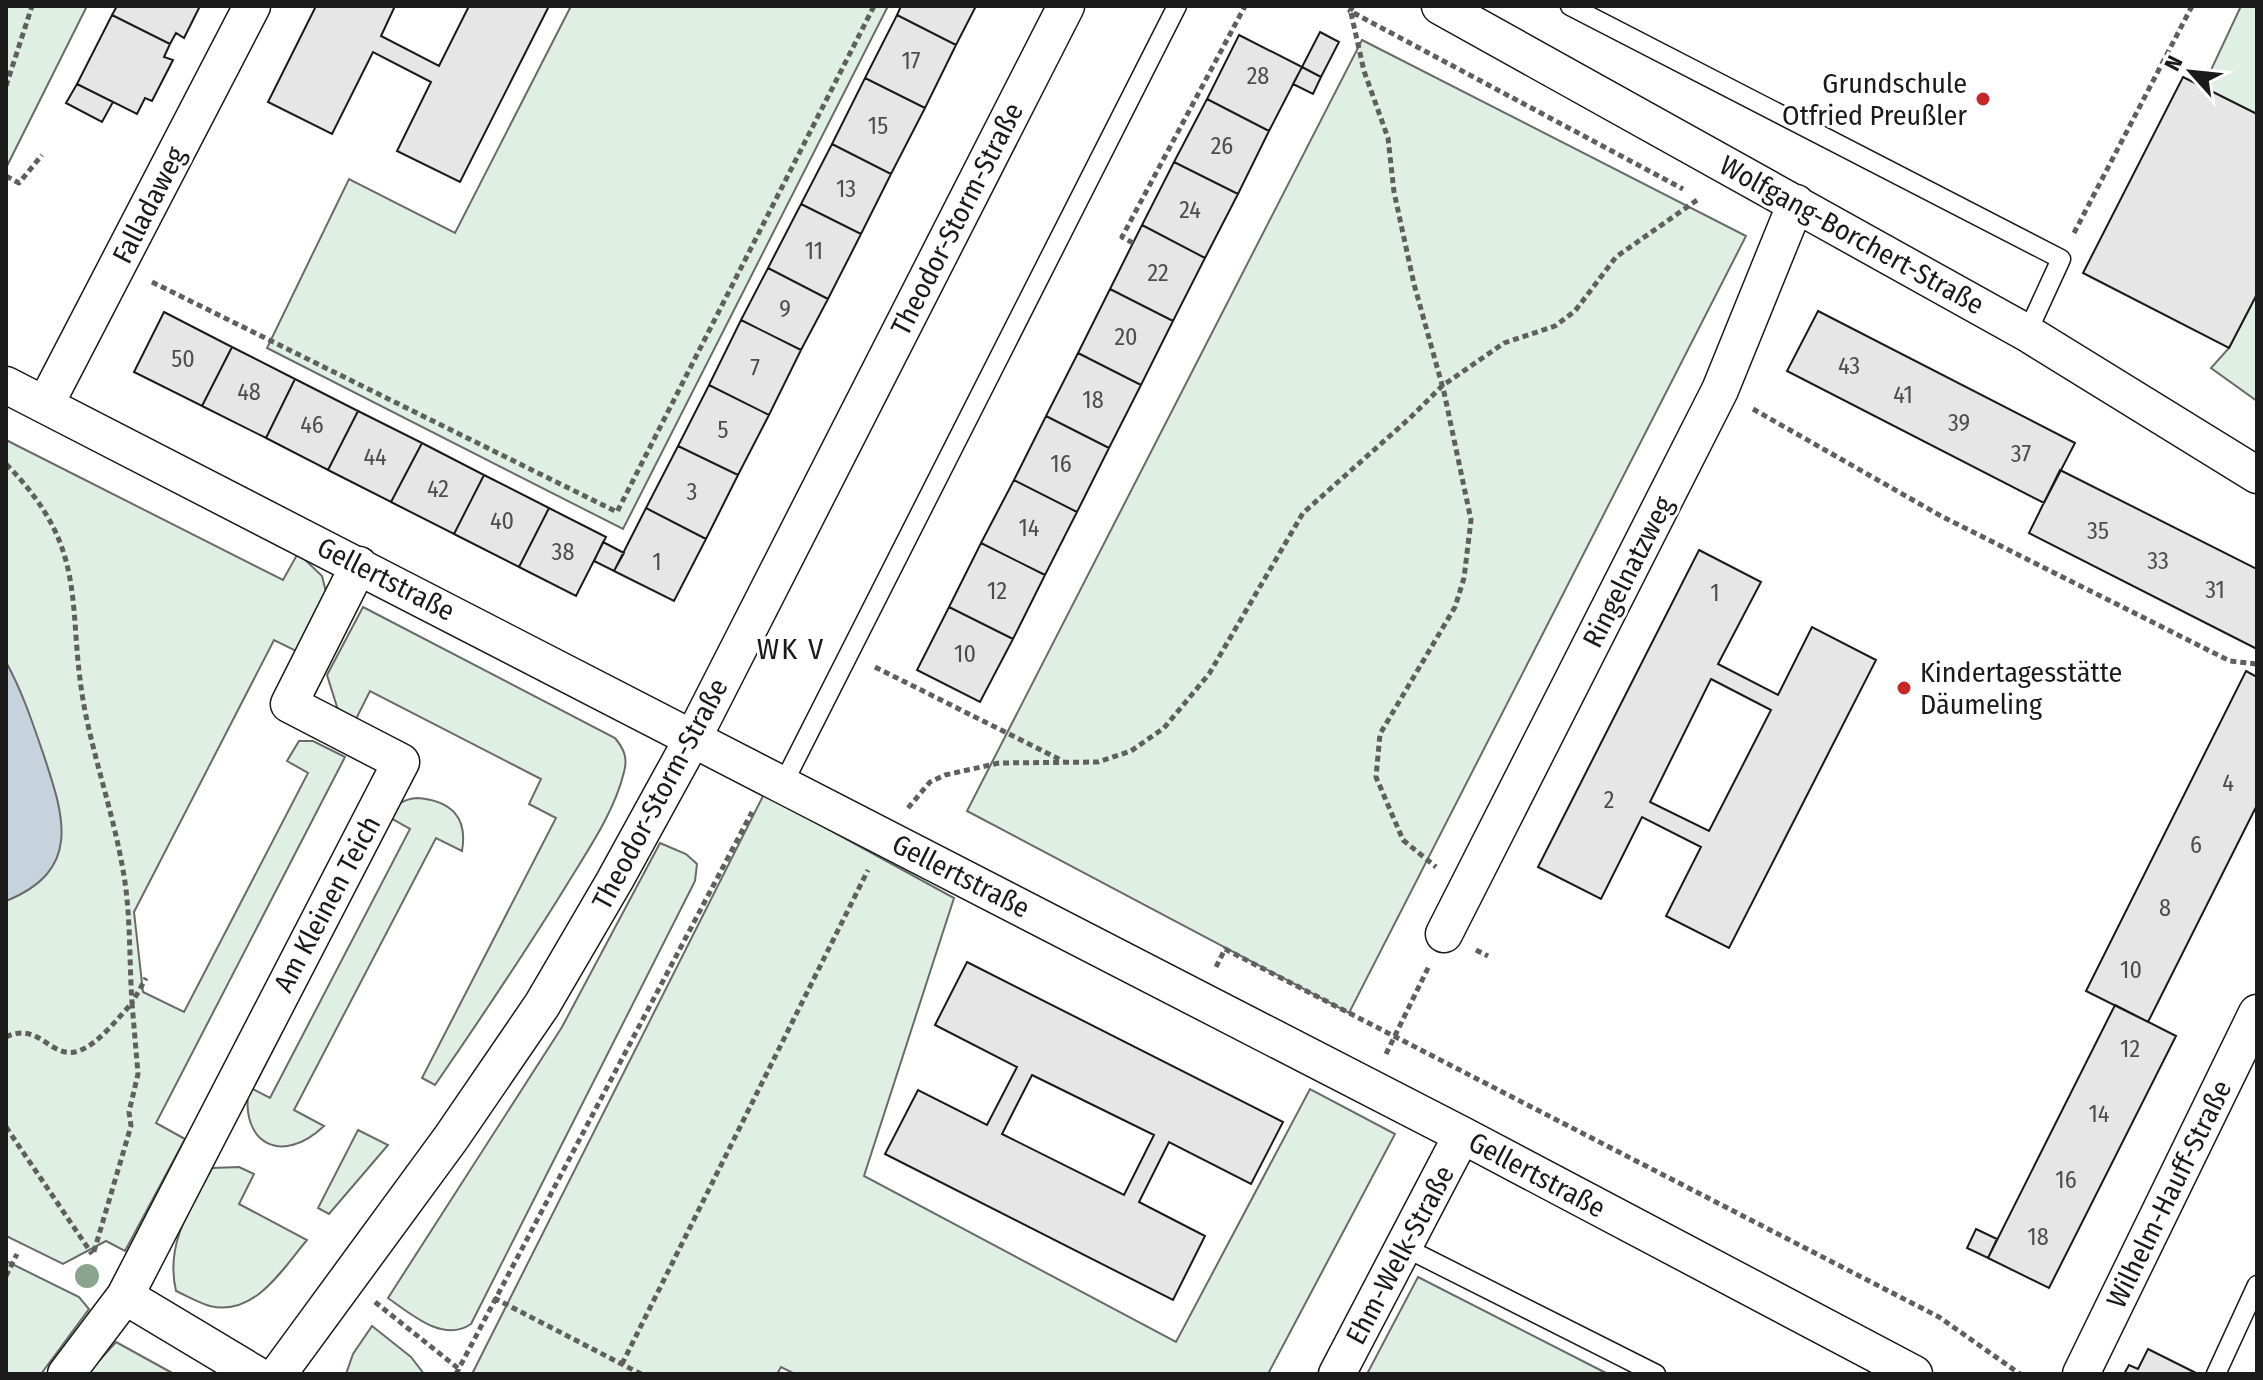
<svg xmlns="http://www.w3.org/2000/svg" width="2263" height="1380" viewBox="0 0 2263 1380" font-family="'Fira Sans Condensed',sans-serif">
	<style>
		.green { fill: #e0efe3; stroke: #6a6a6a; stroke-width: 2 }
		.water { fill: #c6d2dc; stroke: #6a6a6a; stroke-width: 2 }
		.building { fill: #e6e6e6; stroke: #1a1a1a; stroke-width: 2; fill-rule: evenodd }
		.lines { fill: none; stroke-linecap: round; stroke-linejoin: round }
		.lane-casing { stroke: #1a1a1a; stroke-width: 21 }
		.street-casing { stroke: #1a1a1a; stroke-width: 39 }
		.path { stroke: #5f5f5f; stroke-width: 5; stroke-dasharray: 6 4; stroke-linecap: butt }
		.lane { stroke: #fff; stroke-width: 18 }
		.street { stroke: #fff; stroke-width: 36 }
		.tree { fill: #8aa48f }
		.poi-dot { fill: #c62828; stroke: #fff; stroke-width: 3 }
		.labels { text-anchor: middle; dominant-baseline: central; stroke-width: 6; stroke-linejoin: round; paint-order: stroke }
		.number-label { font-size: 24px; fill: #4d4d4d }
		.poi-label { font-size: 28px; fill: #1a1a1a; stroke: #fff; text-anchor: end }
		.street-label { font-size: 28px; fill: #1a1a1a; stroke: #fff }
		.neighbourhood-label { font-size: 30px; letter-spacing: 2px; fill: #1a1a1a; stroke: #fff }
	</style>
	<rect width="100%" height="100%" fill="#fff"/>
	<path class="green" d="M6,6H87L6,168Z
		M571,6H888L623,529L267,348L349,179L455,233Z
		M2241,6H2257V114L2203,87Z
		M1362,40L1746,236L1349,1013L967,811Z
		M2257,294V401L2211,368L2229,348Z
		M6,440L283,580L298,553L322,576L326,592L300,653L274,640L134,912L143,992L184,1012L308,773L287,761L299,741H313L345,757L156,1123L185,1139L125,1251L106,1241L63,1264L6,1236Z
		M363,607L615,738C624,749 628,758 624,772C614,814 585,854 563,891C522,957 479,1021 435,1085L422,1078L556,818L529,804L541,779L370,691L356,719L338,710L327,675Z
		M764,794L954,898L864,1176L1176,1342L1310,1089L1395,1134L1268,1374H795L781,1367L777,1374H472Z
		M418,798C451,801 468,817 462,851L436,838L294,1110L324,1126C282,1166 239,1144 249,1087L270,1098L410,829L389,817C396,804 403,799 418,798Z
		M660,843L686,854L697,864L695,881L471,1324C443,1343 411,1314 388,1298L562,1027Z
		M358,1130L388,1145L329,1214L318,1208Z
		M239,1167L254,1174L239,1204L307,1240C283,1268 255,1317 210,1306C199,1303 187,1296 176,1291C165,1244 190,1208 212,1168Z
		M6,1261L79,1297L89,1309L41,1374H6Z
		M1418,1277L1608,1374H1367Z
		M372,1326L411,1357L424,1374H346L353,1354Z
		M116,1342L174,1374H87Z"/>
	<path class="water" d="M6,662C22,691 32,721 43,753C64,816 83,870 6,901Z"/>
	<path class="building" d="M117,6H200L184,38L176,33L170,44L112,15Z
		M316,6H395L381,36L439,66L469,6H549L460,182L397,151L431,82L373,52L332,134L268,102Z
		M901,6H976L956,45L897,15Z
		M112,15L170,44L164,57L173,60L152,101L145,98L137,114L77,84Z
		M897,15L956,45L925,108L865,78Z
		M1320,32L1339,42L1321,77L1302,67Z
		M1239,35L1302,67L1269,131L1207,99Z
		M1302,67L1321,77L1313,94L1293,84Z
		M2183,77L2257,114V294L2229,348L2083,273Z
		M865,78L925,108L891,174L832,144Z
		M77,84L113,102L102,122L66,103Z
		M1207,99L1269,131L1238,194L1174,162Z
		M832,144L891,174L861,234L801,204Z
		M1174,162L1238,194L1205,258L1142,225Z
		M801,204L861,234L828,299L768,268Z
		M1142,225L1205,258L1173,321L1110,289Z
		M768,268L828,299L801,350L741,320Z
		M1110,289L1173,321L1141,385L1078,353Z
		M1818,311L2075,443L2044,503L1787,371Z
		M164,312L232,347L202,406L134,372Z
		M741,320L801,350L769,415L709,385Z
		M232,347L295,379L266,438L202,406Z
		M1078,353L1141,385L1109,448L1046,416Z
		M295,379L358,411L328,470L266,438Z
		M709,385L769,415L738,475L678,446Z
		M358,411L422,443L391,502L328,470Z
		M1046,416L1109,448L1077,512L1014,480Z
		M422,443L484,475L454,534L391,502Z
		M678,446L738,475L706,539L646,508Z
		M2060,470L2257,569V649L2029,533Z
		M484,475L549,508L519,567L454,534Z
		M1014,480L1077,512L1045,575L981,543Z
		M549,508L606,537L576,596L519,567Z
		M646,508L706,539L674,601L614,571Z
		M603,542L624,553L614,571L594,561Z
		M981,543L1045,575L1013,639L949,607Z
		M1699,550L1761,582L1718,664L1778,695L1812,627L1876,660L1729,948L1666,916L1701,847L1642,817L1601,899L1538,867ZM1711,679L1771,710L1709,831L1650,802Z
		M949,607L1013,639L980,702L917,670Z
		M2246,671L2257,677V805L2148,1022L2086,991Z
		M967,962L1283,1122L1251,1184L1169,1142L1139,1202L1205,1236L1173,1300L885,1154L918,1090L987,1125L1017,1067L935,1025ZM1032,1075L1154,1135L1124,1195L1002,1134Z
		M2115,1005L2176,1036L2049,1288L1988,1258Z
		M1976,1229L1997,1239L1988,1258L1967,1248Z
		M2148,1349L2198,1374H2124L2129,1365L2138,1369Z"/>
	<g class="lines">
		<defs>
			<path id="lane" d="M1570,6L2061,259L2027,333
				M783,784L1177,6
				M1404,1247L1656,1374
				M2216,1374L2257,1285"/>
			<path id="street" d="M1440,6L2027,333L2257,475
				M6,385L1462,1135L1914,1374
				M45,405L252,6
				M1444,934L1720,390L1796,203
				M125,1296L255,1374
				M66,1374L125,1296L401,762L289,704L359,565
				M278,1374L451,1138L542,1005L615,880L693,738L1066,6
				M1337,1374L1462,1135
				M2081,1374L2257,1013"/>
		</defs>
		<use href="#lane" class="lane-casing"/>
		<use href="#street" class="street-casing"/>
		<path class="path" d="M1353,6L1350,11L1683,189
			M1351,13L1364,71L1388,138L1394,192L1414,284L1444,392L1471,520L1464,578L1455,607L1380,734L1376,777L1403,840L1436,867
			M6,86L32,6
			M6,176L19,183L42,155
			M2074,233L2192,6
			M1133,243L1122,237L1245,6
			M152,282L617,512L874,6
			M1753,409L1941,516L2230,661L2257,664
			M6,464C94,553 64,609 86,716C97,768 114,818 123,870C131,913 129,960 132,1003L146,978
			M875,667L1063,761
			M908,808L930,782L945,775L999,763L1098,762L1131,751L1164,728L1209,674L1303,513L1410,418L1442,386L1504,343L1555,326L1575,311L1616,257L1700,198
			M1476,950L1488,956
			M1216,967L1225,949L1939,1317L2020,1374
			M6,1037C41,1020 51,1063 81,1050C100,1042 118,1018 132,1003L138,1074L129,1112L131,1126L93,1255
			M1386,1054L1429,966
			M6,1127L92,1254
			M6,1276L17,1254
			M494,1298L641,1374
			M375,1302L459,1369
			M622,1364L868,870
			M456,1374L752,812"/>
		<use href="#lane" class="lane"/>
		<use href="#street" class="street"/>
	</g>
	<circle class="tree" cx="87" cy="1276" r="12"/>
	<g class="poi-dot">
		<circle cx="1983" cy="99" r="8"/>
		<circle cx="1904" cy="688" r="8"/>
	</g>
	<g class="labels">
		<g class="number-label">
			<text x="911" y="61">17</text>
			<text x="1258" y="76">28</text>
			<text x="878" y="126">15</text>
			<text x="1222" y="146">26</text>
			<text x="846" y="189">13</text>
			<text x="1190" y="210">24</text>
			<text x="814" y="251">11</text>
			<text x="1158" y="273">22</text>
			<text x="785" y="309">9</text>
			<text x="1126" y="337">20</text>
			<text x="183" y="359">50</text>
			<text x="1849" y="366">43</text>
			<text x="755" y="368">7</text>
			<text x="249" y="392">48</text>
			<text x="1903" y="395">41</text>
			<text x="1093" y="400">18</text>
			<text x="1959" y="423">39</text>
			<text x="312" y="425">46</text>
			<text x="723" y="430">5</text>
			<text x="2021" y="454">37</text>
			<text x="375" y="457">44</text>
			<text x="1061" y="464">16</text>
			<text x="438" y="489">42</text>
			<text x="692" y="492">3</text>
			<text x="502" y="521">40</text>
			<text x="1029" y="528">14</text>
			<text x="2098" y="531">35</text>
			<text x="563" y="552">38</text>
			<text x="2158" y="561">33</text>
			<text x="657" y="562">1</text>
			<text x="2215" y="590">31</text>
			<text x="997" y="591">12</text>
			<text x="1715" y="593">1</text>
			<text x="965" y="654">10</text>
			<text x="2228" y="783">4</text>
			<text x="1609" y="800">2</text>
			<text x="2196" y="845">6</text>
			<text x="2165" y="908">8</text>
			<text x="2131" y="970">10</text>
			<text x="2130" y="1049">12</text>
			<text x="2099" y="1114">14</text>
			<text x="2066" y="1180">16</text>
			<text x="2038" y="1237">18</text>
		</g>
		<g class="poi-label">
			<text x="1967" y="83">Grundschule<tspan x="1967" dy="32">Otfried Preußler</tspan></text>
			<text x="1920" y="672" text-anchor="start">Kindertagesstätte<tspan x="1920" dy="32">Däumeling</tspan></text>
		</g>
		<g class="street-label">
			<text transform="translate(149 205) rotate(-63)">Falladaweg</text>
			<text transform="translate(957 219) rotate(-63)">Theodor-Storm-Straße</text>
			<text transform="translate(1852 235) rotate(29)">Wolfgang-Borchert-Straße</text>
			<text transform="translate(1628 572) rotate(-63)">Ringelnatzweg</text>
			<text transform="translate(386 579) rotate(27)">Gellertstraße</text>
			<text transform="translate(660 794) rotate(-62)">Theodor-Storm-Straße</text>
			<text transform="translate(961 876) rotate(27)">Gellertstraße</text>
			<text transform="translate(327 904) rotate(-62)">Am Kleinen Teich</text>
			<text transform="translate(1537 1175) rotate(28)">Gellertstraße</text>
			<text transform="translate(2169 1194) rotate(-64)">Wilhelm-Hauff-Straße</text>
			<text transform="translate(1400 1255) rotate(-62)">Ehm-Welk-Straße</text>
		</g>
		<g class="neighbourhood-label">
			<text x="791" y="649">WK V</text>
		</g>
	</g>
	<rect width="2263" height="1380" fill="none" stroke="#1a1a1a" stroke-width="16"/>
	<g transform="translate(2191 72) rotate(297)" stroke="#ffffff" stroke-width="6" paint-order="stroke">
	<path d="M0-6L14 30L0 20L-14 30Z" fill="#1a1a1a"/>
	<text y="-12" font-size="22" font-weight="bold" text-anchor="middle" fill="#1a1a1a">N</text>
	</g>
</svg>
